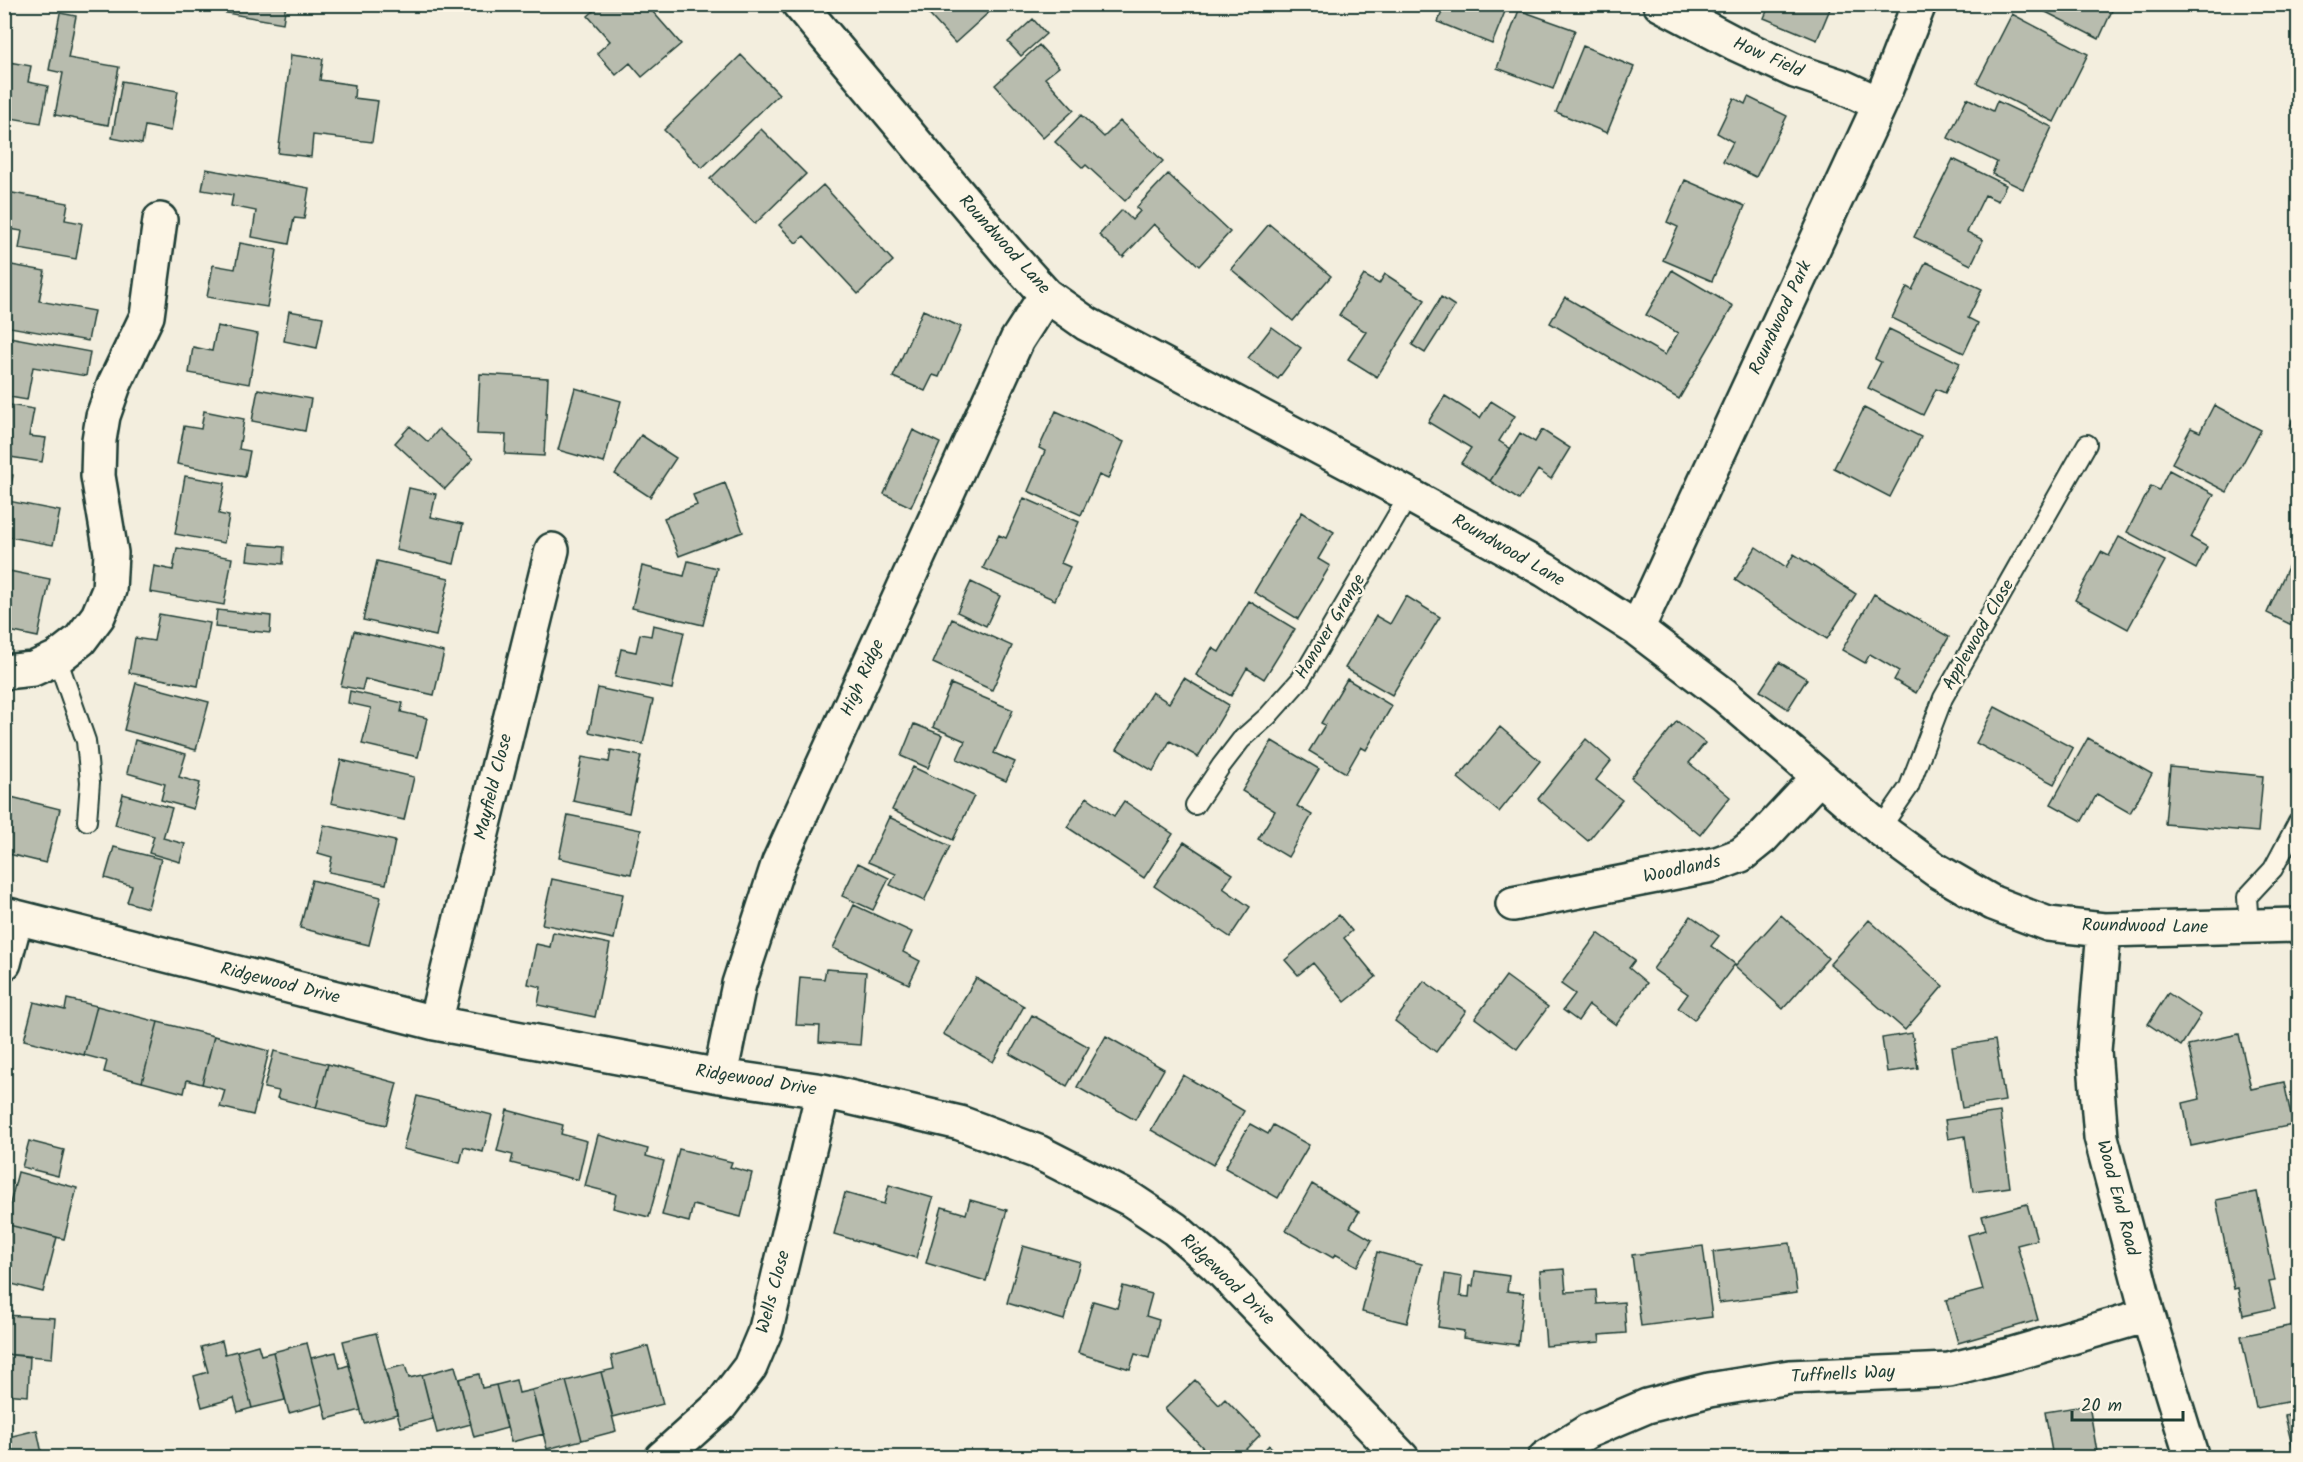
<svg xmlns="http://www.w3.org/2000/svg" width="2303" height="1462" viewBox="0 0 2303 1462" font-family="Kalam,sans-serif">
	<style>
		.building { fill: #b8bcae; stroke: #1f3d34; stroke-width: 1.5 }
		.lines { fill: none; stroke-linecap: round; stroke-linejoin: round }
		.service-casing { stroke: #1f3d34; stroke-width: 22 }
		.minor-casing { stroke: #1f3d34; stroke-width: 38 }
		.service { stroke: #fcf5e5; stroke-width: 18 }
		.minor { stroke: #fcf5e5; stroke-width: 33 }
		.labels { text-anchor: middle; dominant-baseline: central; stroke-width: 5; stroke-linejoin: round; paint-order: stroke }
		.street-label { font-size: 18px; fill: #1f3d34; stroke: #fcf5e5 }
	</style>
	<rect width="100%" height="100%" fill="#f3eede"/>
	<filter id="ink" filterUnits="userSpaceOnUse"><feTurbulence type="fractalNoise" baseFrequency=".0167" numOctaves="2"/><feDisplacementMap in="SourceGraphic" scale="12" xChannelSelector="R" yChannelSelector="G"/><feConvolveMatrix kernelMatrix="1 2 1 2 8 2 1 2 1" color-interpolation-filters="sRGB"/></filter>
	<g filter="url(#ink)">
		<path class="building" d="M216,4H286L283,23L215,11Z
			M601,4H646L681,44L642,77L630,63L616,75L597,53L610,41L588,16Z
			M927,4H998L955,43L923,8Z
			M1445,4H1508L1492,44L1438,22Z
			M1770,4H1832L1817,40L1764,18Z
			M2030,4H2115L2099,39Z
			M1519,10L1575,30L1553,89L1497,68Z
			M60,13L76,16L68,58L119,67L108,125L55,115L63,73L49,70Z
			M2012,14L2088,54L2054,122L1977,83Z
			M1033,19L1046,34L1021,56L1008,42Z
			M1039,45L1059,67L1045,78L1074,110L1043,138L995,85Z
			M1583,46L1634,67L1607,133L1556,112Z
			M291,55L323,59L320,80L355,85L354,98L378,101L372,142L313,135L311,157L278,153Z
			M741,55L779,94L702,168L664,130Z
			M4,61L31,66L28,82L48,86L41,123L11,118L4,153Z
			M122,81L178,91L171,131L145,126L142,144L112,138Z
			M1748,97L1787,116L1756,177L1723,161L1733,142L1717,133L1734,98L1745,104Z
			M1967,98L1993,111L1997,101L2052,127L2023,189L1992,174L1997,162L1948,138Z
			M1081,115L1104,137L1120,121L1163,161L1125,201L1086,165L1083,168L1055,142Z
			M761,129L806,174L755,224L710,179Z
			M1953,159L2006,185L1998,201L1985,195L1967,232L1983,240L1971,265L1914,237Z
			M206,169L309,188L304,219L294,218L289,244L252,237L256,211L231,206L233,195L202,190Z
			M1168,174L1230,232L1199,266L1154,224L1123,257L1099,235L1122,210L1132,220L1140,211L1136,208Z
			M1685,180L1745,206L1712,281L1663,260L1678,227L1667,222Z
			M823,185L893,261L858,294L804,236L796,243L779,225Z
			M7,192L68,203L65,220L82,223L76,259L19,249L22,231L4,228Z
			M1269,224L1331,276L1293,321L1231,269Z
			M240,243L277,250L267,307L207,297L213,265L235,269Z
			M1926,262L1982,289L1968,318L1978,323L1964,353L1892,318L1907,287L1912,290Z
			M6,264L45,271L39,301L94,311L88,341L4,326Z
			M1672,270L1733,306L1679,399L1550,323L1565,297L1665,355L1678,333L1646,315Z
			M1385,274L1425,300L1377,377L1348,359L1366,332L1339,315L1364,275L1379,284Z
			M1441,297L1455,306L1425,353L1412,345Z
			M923,310L961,327L939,377L933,375L925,391L893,377Z
			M289,311L323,317L317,348L284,341Z
			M217,326L258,334L249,384L189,373L193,347L212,351Z
			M1272,327L1301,348L1278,379L1248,358Z
			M1889,329L1960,363L1945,393L1936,389L1923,415L1868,388L1881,362L1875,359Z
			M4,336L90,352L86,376L33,367L27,400L4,396Z
			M480,374L548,378L544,456L505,454L506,435L477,434Z
			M575,388L621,401L604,463L558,450Z
			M258,389L311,399L305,431L252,421Z
			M1445,396L1480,418L1491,401L1515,416L1499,441L1511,449L1490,481L1461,463L1471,448L1428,422Z
			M4,404L34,409L29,436L46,438L42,462L4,456Z
			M2214,405L2261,430L2227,492L2172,463L2191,428L2200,432Z
			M1864,408L1921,437L1890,497L1834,468Z
			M2298,408V432L2289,428Z
			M204,411L244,419L239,449L250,451L245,477L177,464L184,426L201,429Z
			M1056,411L1124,442L1108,479L1099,475L1081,515L1028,491L1045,451L1039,448Z
			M410,426L428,442L439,429L473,459L445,489L395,443Z
			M913,430L940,443L911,507L884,494Z
			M1542,430L1570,448L1551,479L1538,470L1519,500L1490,481L1520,433L1535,442Z
			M641,435L676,458L650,497L615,474Z
			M2169,470L2214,494L2191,538L2207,547L2196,569L2127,532L2151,486L2159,490Z
			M4,473L13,475L8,501L60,511L53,545L4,536Z
			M185,476L225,483L219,514L229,516L224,543L175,534Z
			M725,483L743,532L679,556L664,518L697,505L693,495Z
			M409,488L436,494L431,517L463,524L454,564L396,550Z
			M1024,498L1079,522L1061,563L1070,567L1055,600L983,568L999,535L1006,538Z
			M1302,512L1334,532L1318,559L1330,566L1298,619L1254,592Z
			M2119,537L2165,561L2128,629L2075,600L2101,552L2109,556Z
			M249,544L284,547L283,564L247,560Z
			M2298,545V628L2267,613Z
			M1756,547L1786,567L1794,554L1856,594L1827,639L1735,580Z
			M177,548L232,558L224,605L150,592L154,566L173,570Z
			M377,561L449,578L436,636L363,620Z
			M688,561L717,568L703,625L632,608L642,566L684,576Z
			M9,571L50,579L38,637L4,630V592Z
			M971,582L1000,596L986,626L957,612Z
			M1874,594L1949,637L1916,693L1894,680L1899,671L1870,654L1865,663L1842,650Z
			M1406,596L1440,617L1392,695L1345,668L1376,616L1390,624Z
			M1249,601L1295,629L1264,679L1247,668L1231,696L1196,675L1212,648L1219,652Z
			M217,610L271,616L270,633L215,627Z
			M159,614L210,623L198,686L129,673L135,638L154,641Z
			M952,619L1012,646L992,690L933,663Z
			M653,625L684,632L672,689L615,677L621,649L636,652L640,634L651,636Z
			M354,631L444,652L434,695L365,679L362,690L341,686Z
			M1779,662L1807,679L1788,709L1760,691Z
			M1184,678L1229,705L1198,757L1170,741L1153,771L1117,749L1152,692L1169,703Z
			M1347,679L1392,706L1366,750L1361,747L1346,773L1309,751L1325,725L1321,723Z
			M136,683L209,702L196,750L124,730Z
			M951,684L1013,710L994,753L1015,762L1006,781L957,759L965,741L933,727Z
			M598,688L653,700L643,744L589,732Z
			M350,691L403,703L401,712L427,718L418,757L362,744L371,708L348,703Z
			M1995,707L2073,748L2054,784L1976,743Z
			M1677,721L1705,743L1689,763L1730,797L1700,835L1631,778Z
			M914,724L942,735L928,768L901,756Z
			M1500,727L1540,761L1499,812L1458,778Z
			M2088,738L2152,774L2130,813L2097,794L2082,821L2051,804Z
			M1586,739L1611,761L1596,780L1622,800L1588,841L1538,799Z
			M135,740L186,754L179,777L200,783L193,809L161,800L165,784L127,773Z
			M1272,741L1319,769L1297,806L1312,815L1288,857L1258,839L1275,811L1242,791Z
			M611,750L641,756L629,813L573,801L582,757L609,762Z
			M341,760L414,777L404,820L331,803Z
			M913,767L974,796L953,840L892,810Z
			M2170,767L2263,776L2258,832L2165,824Z
			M123,794L172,808L163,838L185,844L180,862L149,853L154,836L115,825Z
			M7,796L60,809L46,863L4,853V807Z
			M1087,797L1114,816L1124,801L1173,834L1144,878L1067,827Z
			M568,815L641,830L631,874L559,858Z
			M889,817L950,846L924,901L890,885L896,874L868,862Z
			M324,825L395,841L386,884L329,872L332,857L318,853Z
			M1184,842L1233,874L1223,888L1250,907L1230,937L1154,886Z
			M114,847L161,859L148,908L127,902L132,886L105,878Z
			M858,863L889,878L873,910L842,896Z
			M552,879L623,894L614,939L542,924Z
			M312,880L381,897L369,945L300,928Z
			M854,905L912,932L903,952L920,961L909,984L833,948Z
			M1339,915L1352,931L1344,938L1376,977L1345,1002L1313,963L1298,975L1285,960Z
			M1781,915L1828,958L1783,1009L1735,966Z
			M1691,916L1719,936L1711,946L1735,964L1694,1020L1678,1008L1688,994L1653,969Z
			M1869,920L1943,986L1905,1030L1830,964Z
			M553,932L610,944L595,1017L538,1005L541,987L528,984L536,944L550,947Z
			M1598,933L1635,960L1629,968L1647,983L1616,1025L1589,1005L1578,1021L1563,1010L1575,994L1561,984Z
			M826,969L866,972L860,1045L819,1042L820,1026L796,1025L800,977L824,979Z
			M1506,976L1548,1007L1517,1049L1475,1018Z
			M976,978L1024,1006L993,1062L943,1034Z
			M1424,981L1466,1011L1436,1052L1395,1021Z
			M2168,993L2201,1015L2181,1046L2148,1024Z
			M67,999L97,1006L84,1055L24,1040L34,1002L65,1010Z
			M97,1006L158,1022L142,1082L104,1072L107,1061L84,1055Z
			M1032,1015L1089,1047L1067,1086L1010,1054Z
			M158,1022L214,1036L202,1084L187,1080L184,1093L142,1082Z
			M1912,1033L1918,1068L1887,1072L1882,1038Z
			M2239,1034L2251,1089L2284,1082L2293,1125L2191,1146L2183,1103L2200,1099L2188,1045Z
			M214,1036L269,1051L253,1115L220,1107L225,1090L202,1084Z
			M1106,1036L1164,1069L1135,1120L1077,1087Z
			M1995,1040L2005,1101L1962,1108L1952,1047Z
			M274,1051L328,1064L316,1108L277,1098L279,1091L264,1088Z
			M328,1064L397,1083L386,1125L316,1108Z
			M1183,1075L1244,1111L1213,1165L1151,1130Z
			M417,1096L492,1115L483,1152L464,1147L460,1163L403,1149Z
			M507,1110L563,1125L561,1134L587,1141L578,1180L511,1163L513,1155L497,1151Z
			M2000,1112L2010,1187L1973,1192L1965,1136L1948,1139L1945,1120Z
			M1250,1124L1268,1134L1273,1125L1309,1145L1278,1198L1225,1168Z
			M598,1135L648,1149L646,1156L664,1161L649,1217L613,1208L616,1194L585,1186Z
			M29,1141L64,1150L58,1176L22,1167Z
			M679,1149L732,1162L730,1167L752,1173L741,1217L693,1205L689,1222L662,1215Z
			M18,1172L77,1188L64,1239L5,1224Z
			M1312,1184L1359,1212L1350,1227L1372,1240L1357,1266L1335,1254L1333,1258L1286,1231Z
			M889,1185L933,1198L916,1258L834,1234L845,1193L884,1204Z
			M2257,1192L2275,1281L2269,1282L2275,1308L2243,1315L2238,1288L2234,1289L2216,1200Z
			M970,1200L1007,1210L986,1281L926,1263L942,1207L966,1214Z
			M2027,1204L2037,1240L2017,1245L2038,1320L1958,1343L1946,1300L1983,1290L1968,1235L1986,1230L1982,1216Z
			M5,1224L57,1237L43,1292L4,1282Z
			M1790,1243L1797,1293L1719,1303L1713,1252Z
			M1023,1246L1080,1262L1064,1320L1007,1303Z
			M1703,1246L1712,1317L1641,1326L1632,1255Z
			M1377,1252L1422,1264L1407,1323L1362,1312Z
			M1564,1269L1566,1292L1596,1290L1597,1304L1624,1302L1626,1333L1599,1335L1600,1342L1546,1346L1540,1271Z
			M1475,1271L1509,1276L1507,1291L1524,1293L1518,1345L1463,1338L1464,1331L1438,1327L1445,1274L1462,1277L1460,1296L1469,1297L1470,1286H1473Z
			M1123,1286L1152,1294L1146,1316L1159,1320L1149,1358L1135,1354L1130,1369L1078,1353L1093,1301L1117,1308Z
			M4,1315L55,1318L52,1358L4,1354Z
			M2298,1324V1400L2256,1408L2241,1336Z
			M376,1333L397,1414L364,1423L343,1341Z
			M222,1341L225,1354L237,1351L252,1408L238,1412L234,1398L202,1407L194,1376L208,1372L201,1347Z
			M307,1343L323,1404L289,1413L273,1352Z
			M258,1345L261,1355L273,1352L285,1400L252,1408L237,1351Z
			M648,1346L663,1404L613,1417L601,1372L614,1369L611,1356Z
			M336,1352L340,1368L349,1365L361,1410L327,1419L311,1358Z
			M4,1354L30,1357L28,1396L4,1394Z
			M405,1365L409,1378L422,1375L433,1419L401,1427L385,1370Z
			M455,1366L471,1424L437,1433L422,1375Z
			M601,1372L616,1431L582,1440L566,1381Z
			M479,1374L482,1388L496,1385L507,1428L474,1437L459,1379Z
			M516,1380L519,1393L532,1390L544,1434L511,1442L496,1385Z
			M1195,1380L1219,1405L1225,1399L1260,1435L1237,1458H1213L1165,1409Z
			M566,1381L582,1440L547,1449L532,1390Z
			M2089,1405L2098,1458H2053L2045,1412Z
			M2298,1412V1458H2295L2285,1416Z
			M37,1430L43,1458H4V1438Z
			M1269,1445L1281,1458H1257Z
			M1930,1451L1931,1458H1901V1456Z"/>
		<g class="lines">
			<defs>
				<path id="service" d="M57,658L86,741L90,782L87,821
					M1195,805L1221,766L1241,740L1268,716L1301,679L1409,495
					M1880,829L1909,787L1943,698L2087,444
					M2249,927L2247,897L2273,869L2298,822"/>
				<path id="minor" d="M799,4L1008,253L1046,295L1087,324L1409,495L1545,570L1637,629L1724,695L1880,829L1936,870L1993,903L2048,924L2104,930L2298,925
					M1660,4L1734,43L1795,71L1843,87L1880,104
					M1637,629L1880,104L1919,4
					M4,672L33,669L57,658L80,640L98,616L109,590L111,553L98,476L99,440L103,416L114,385L147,316L160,220
					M1513,904L1717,864L1741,855L1762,838L1819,777
					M4,914L435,1023L720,1076L823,1091L960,1123L1038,1152L1130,1199L1175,1229L1218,1267L1402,1458
					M2104,930L2094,1051L2101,1137L2148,1315L2192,1458
					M4,963L16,917
					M435,1023L552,550
					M720,1076L739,984L779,862L1017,340L1046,295
					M662,1458L721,1405L750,1367L766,1329L823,1091
					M1545,1458L1588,1431L1647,1406L1709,1390L1790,1377L1949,1370L2006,1356L2148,1315"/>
			</defs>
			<use href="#service" class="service-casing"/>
			<use href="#minor" class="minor-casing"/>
			<use href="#service" class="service"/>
			<use href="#minor" class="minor"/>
		</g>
	</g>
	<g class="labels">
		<g class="street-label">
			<text transform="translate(1768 58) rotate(24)">How Field</text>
			<text transform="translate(1004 245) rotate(48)">Roundwood Lane</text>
			<text transform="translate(1781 318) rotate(-65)">Roundwood Park</text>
			<text transform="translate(1508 551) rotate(30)">Roundwood Lane</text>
			<text transform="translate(1331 627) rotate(-59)">Hanover Grange</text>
			<text transform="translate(1979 635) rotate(-60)">Applewood Close</text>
			<text transform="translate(863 678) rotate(-66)">High Ridge</text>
			<text transform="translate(494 787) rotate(-76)">Mayfield Close</text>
			<text transform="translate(1682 870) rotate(-12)">Woodlands</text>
			<text transform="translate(2145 927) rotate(1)">Roundwood Lane</text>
			<text transform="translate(280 984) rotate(14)">Ridgewood Drive</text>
			<text transform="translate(756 1081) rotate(9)">Ridgewood Drive</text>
			<text transform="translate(2117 1198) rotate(75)">Wood End Road</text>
			<text transform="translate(1227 1280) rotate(44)">Ridgewood Drive</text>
			<text transform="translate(774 1292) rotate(-75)">Wells Close</text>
			<text transform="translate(1843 1375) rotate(-3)">Tuffnells Way</text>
		</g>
	</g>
	<rect width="2303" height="1462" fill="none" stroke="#fcf5e5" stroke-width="24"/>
	<rect x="12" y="12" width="2279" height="1438" fill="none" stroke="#1f3d34" stroke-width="2" filter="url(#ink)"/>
	<path d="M2072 1411v9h111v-9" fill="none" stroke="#1f3d34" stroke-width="3"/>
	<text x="2081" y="1411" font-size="18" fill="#1f3d34" stroke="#fcf5e5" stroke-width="4.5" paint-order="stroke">20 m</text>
</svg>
